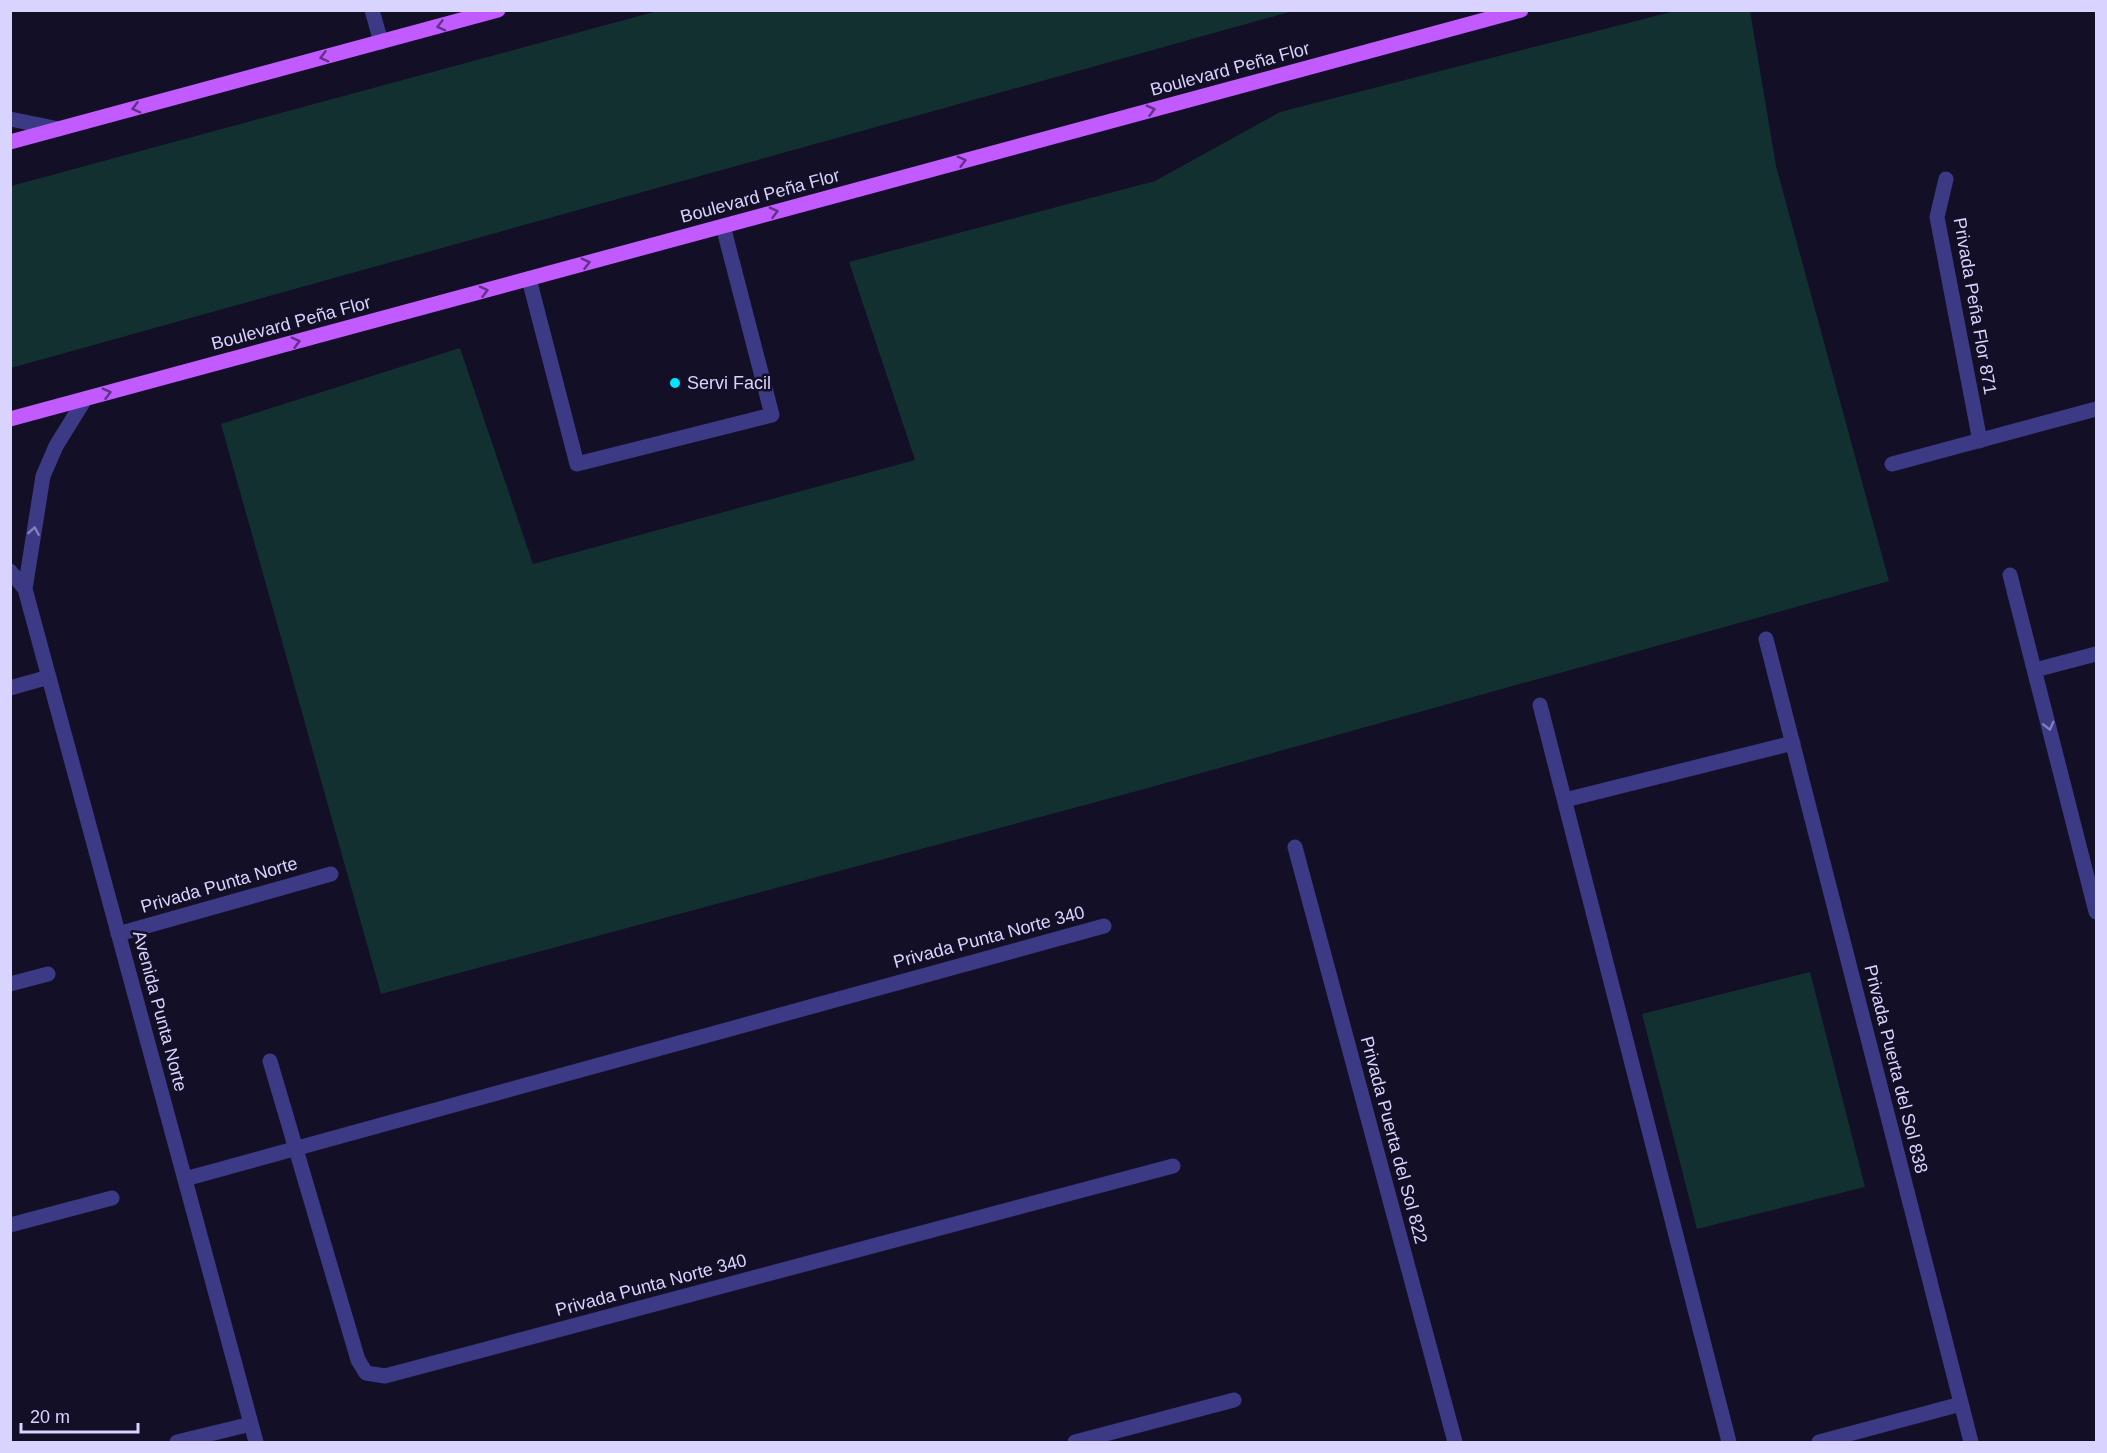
<svg xmlns="http://www.w3.org/2000/svg" width="2107" height="1453" viewBox="0 0 2107 1453" font-family="Arial,sans-serif">
	<style>
		.green { fill: #12302f }
		.lines { fill: none; stroke-linecap: round; stroke-linejoin: round }
		.minor { stroke: #3d3a85; stroke-width: 15 }
		.major { stroke: #c25bff; stroke-width: 15 }
		.oneway { stroke: #623188 }
		.oneway2 { stroke: #837fbc }
		.poi-dot { fill: #00e5ff; stroke: #130f26; stroke-width: 2 }
		.labels { text-anchor: middle; dominant-baseline: central; stroke-width: 5; stroke-linejoin: round; paint-order: stroke }
		.street-label { font-size: 18px; fill: #d9d4ff; stroke: #130f26 }
		.poi-label { font-size: 18px; fill: #d9d4ff; stroke: #130f26; text-anchor: start }
	</style>
	<rect width="100%" height="100%" fill="#130f26"/>
	<path class="green" d="M661,10L1293,11L11,368V186Z
		M1679,10L1750,11L1776,166L1889,581L1137,791L381,994L221,424L460,348L533,564L915,460L849,262L1155,181L1280,112Z
		M1810,972L1865,1187L1697,1229L1642,1014Z"/>
	<g class="lines">
		<path class="minor" d="M372,10L381,42
			M10,119L59,129
			M1946,179L1937,217L1980,441
			M529,279L577,464L772,415L723,226
			M1892,464L2096,409
			M10,571L25,589L256,1442
			M2010,575L2096,912
			M25,589L43,476L56,446L85,399
			M1766,639L1971,1442
			M2035,670L2096,654
			M10,688L49,677
			M1540,705L1729,1442
			M1565,800L1793,743
			M1295,847L1455,1442
			M118,934L331,874
			M10,984L48,974
			M270,1061L358,1360L366,1373L385,1376L1173,1166
			M185,1179L1104,926
			M10,1225L112,1198
			M177,1442L251,1424
			M1075,1442L1234,1400
			M1819,1442L1961,1404"/>
		<path class="major" d="M10,142L498,10
			M10,419L1521,10"/>
	</g>
	<defs><path id="oneway-chevron" d="M-2-3.5L2.5 0L-2 3.5" fill="none" stroke-width="1.6" stroke-linecap="round" stroke-linejoin="round" transform="scale(1.5)"/></defs>
	<g class="oneway">
		<use href="#oneway-chevron" transform="translate(441 26) rotate(165)"/>
		<use href="#oneway-chevron" transform="translate(324 57) rotate(165)"/>
		<use href="#oneway-chevron" transform="translate(136 108) rotate(165)"/>
		<use href="#oneway-chevron" transform="translate(1151 110) rotate(-15)"/>
		<use href="#oneway-chevron" transform="translate(962 161) rotate(-15)"/>
		<use href="#oneway-chevron" transform="translate(774 212) rotate(-15)"/>
		<use href="#oneway-chevron" transform="translate(586 263) rotate(-15)"/>
		<use href="#oneway-chevron" transform="translate(484 291) rotate(-15)"/>
		<use href="#oneway-chevron" transform="translate(296 342) rotate(-15)"/>
		<use href="#oneway-chevron" transform="translate(107 393) rotate(-15)"/>
	</g>
	<g class="oneway2">
		<use href="#oneway-chevron" transform="translate(34 531) rotate(-81)"/>
		<use href="#oneway-chevron" transform="translate(2049 726) rotate(76)"/>
	</g>
	<circle class="poi-dot" cx="675" cy="383" r="6"/>
	<g class="labels">
		<g class="street-label">
			<text transform="translate(1230 69) rotate(-15)">Boulevard Peña Flor</text>
			<text transform="translate(760 196) rotate(-15)">Boulevard Peña Flor</text>
			<text transform="translate(1975 306) rotate(80)">Privada Peña Flor 871</text>
			<text transform="translate(291 323) rotate(-15)">Boulevard Peña Flor</text>
			<text transform="translate(219 885) rotate(-16)">Privada Punta Norte</text>
			<text transform="translate(989 937) rotate(-15)">Privada Punta Norte 340</text>
			<text transform="translate(160 1011) rotate(75)">Avenida Punta Norte</text>
			<text transform="translate(1896 1069) rotate(76)">Privada Puerta del Sol 838</text>
			<text transform="translate(1394 1140) rotate(75)">Privada Puerta del Sol 822</text>
			<text transform="translate(651 1285) rotate(-15)">Privada Punta Norte 340</text>
		</g>
		<g class="poi-label">
			<text x="687" y="383">Servi Facil</text>
		</g>
	</g>
	<rect width="2107" height="1453" fill="none" stroke="#d9d4ff" stroke-width="24"/>
	<path d="M21 1423v9h117v-9" fill="none" stroke="#d9d4ff" stroke-width="3"/>
	<text x="30" y="1423" font-size="18" fill="#d9d4ff" stroke="#130f26" stroke-width="4.5" paint-order="stroke">20 m</text>
</svg>
